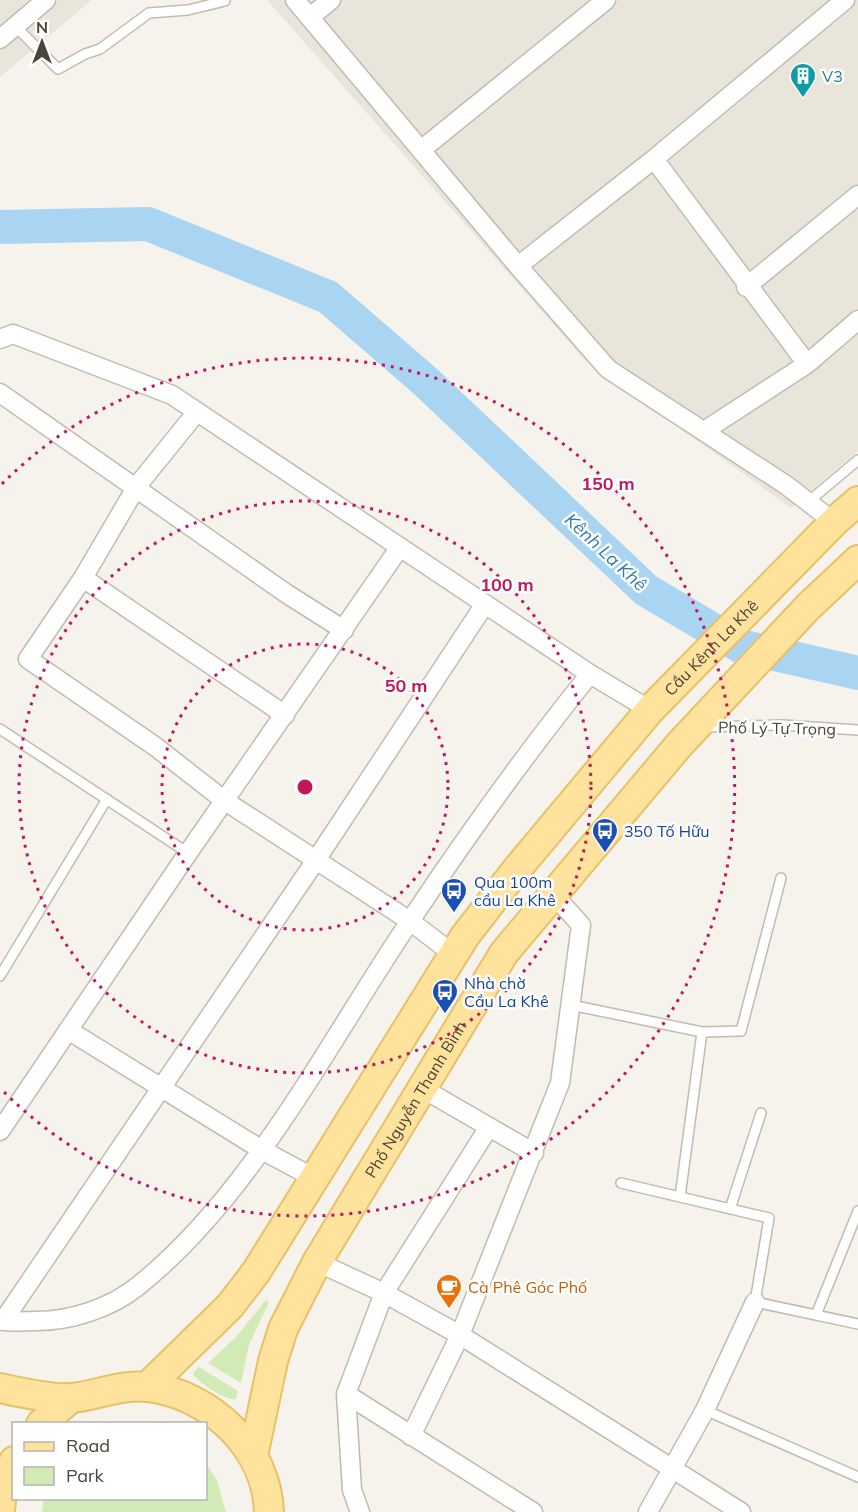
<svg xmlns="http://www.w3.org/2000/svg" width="858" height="1512" viewBox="0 0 858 1512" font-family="Mulish,sans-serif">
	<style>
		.residential { fill: #eae5da }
		.green { fill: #d2eab5 }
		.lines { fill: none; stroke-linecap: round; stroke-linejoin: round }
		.river { stroke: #a9d4f2; stroke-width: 34 }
		.service-casing { stroke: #c2bbae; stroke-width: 12 }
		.minor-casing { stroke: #c2bbae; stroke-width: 21 }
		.primary-casing { stroke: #e6c16a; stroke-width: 32 }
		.service { stroke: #fff; stroke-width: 9 }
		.minor { stroke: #fff; stroke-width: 18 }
		.primary { stroke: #ffe39c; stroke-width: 28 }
		.ring { fill: none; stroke: #c2185b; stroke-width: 3; stroke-dasharray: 3 6 }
		.labels { text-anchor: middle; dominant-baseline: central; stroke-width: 5; stroke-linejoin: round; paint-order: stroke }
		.culture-label { font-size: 16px; fill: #0d838f; stroke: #fff; text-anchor: start }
		.street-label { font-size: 16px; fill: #4b4439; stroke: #fff }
		.transit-label { font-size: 16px; fill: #164399; stroke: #fff; text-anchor: start }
		.food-label { font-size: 16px; fill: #c56008; stroke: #fff; text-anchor: start }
		.water-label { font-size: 18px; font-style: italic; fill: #2e7ab2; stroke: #fff }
		.centre { fill: #c2185b; stroke: #fff; stroke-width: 3 }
		.ring-label { font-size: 18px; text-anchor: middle; font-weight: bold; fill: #c2185b; stroke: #fff; stroke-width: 5; stroke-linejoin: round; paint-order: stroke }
	</style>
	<rect width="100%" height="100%" fill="#f6f3ec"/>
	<path class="residential" d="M0,0H92L0,77Z
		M267,0H858V451L791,508L584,359Z"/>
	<path class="green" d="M266,1300L269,1302L249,1345L241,1383L208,1363L236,1337Z
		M199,1367L238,1391L236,1399C229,1402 195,1382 193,1373Z
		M206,1464L217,1480L226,1512H42L44,1499L206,1498Z"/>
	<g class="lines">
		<path class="river" d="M0,227L148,224L328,297L425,381L646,590L740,646L858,673"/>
		<defs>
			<path id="service" d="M15,26L58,69L85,54L100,49L149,13L188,10L225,1
				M808,502L858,460
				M705,727L783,725L858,730
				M0,729L188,853
				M0,976L107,799
				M571,1005L702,1032
				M621,1183L769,1218L755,1302L858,1324
				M680,1197L702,1032L741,1031L781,878
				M730,1209L761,1113
				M816,1315L858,1211
				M705,1410L858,1477"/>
			<path id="minor" d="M295,0L518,266L608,369L786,485L834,522
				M310,17L331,0
				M0,39L46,0
				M421,150L606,0
				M654,159L807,364
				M518,266L654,159L845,0
				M746,287L858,195
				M0,339L13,334L172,395L590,674L650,710
				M0,393L287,594L344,630
				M196,413L137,486L83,578L28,659L156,747L225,801L410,921L453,954
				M704,431L807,364L858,320
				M83,578L285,715
				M68,1030L262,1150L314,1178
				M420,1087L534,1153
				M0,1131L188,853L400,547
				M317,1262L384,1293L460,1335L741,1512
				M0,1320C10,1323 25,1321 36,1321C71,1321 111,1308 138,1286C252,1195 329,1041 410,921C466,837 526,753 590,674
				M3,1321L316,860L485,604
				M346,1394L533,1512
				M411,1436L460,1335L560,1083L581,925L553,894
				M360,1512L352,1490L346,1394L384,1293L489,1127
				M648,1512L705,1410L755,1302"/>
			<g id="primary">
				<path id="s1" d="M147,1387L230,1306L256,1272L465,936L517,869L650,710L834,522L858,501"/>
				<path d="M0,1388C18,1392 55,1400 73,1398C98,1395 122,1384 149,1387C211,1395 267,1448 269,1512"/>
				<path d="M41,1424L71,1398"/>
				<path id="s2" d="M253,1456L273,1361L283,1329L317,1262L504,953L679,745L808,607L858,560"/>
				<path d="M0,1511L2,1492L14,1461"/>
			</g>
		</defs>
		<use href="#service" class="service-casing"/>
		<use href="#minor" class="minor-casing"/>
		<use href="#primary" class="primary-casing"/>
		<use href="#service" class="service"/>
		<use href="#minor" class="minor"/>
		<use href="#primary" class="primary"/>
	</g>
	<g class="ring">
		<circle cx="305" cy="787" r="143"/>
		<circle cx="305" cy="787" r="286"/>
		<path d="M2 484A429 429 0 1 1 2 1090"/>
	</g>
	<defs>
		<symbol id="building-pin" viewBox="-11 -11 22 30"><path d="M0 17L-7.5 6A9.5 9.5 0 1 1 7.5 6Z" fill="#0f9aa8" stroke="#fff"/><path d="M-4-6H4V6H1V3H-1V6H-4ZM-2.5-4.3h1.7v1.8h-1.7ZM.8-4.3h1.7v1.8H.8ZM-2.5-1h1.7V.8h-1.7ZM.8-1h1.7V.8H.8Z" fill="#fff"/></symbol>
		<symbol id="bus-pin" viewBox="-11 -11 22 30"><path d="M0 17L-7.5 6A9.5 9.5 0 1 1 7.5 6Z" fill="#1a4fb4" stroke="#fff"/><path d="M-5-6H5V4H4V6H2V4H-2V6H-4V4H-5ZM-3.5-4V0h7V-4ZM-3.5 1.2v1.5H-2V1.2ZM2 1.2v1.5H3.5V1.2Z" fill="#fff"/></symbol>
		<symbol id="cafe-pin" viewBox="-11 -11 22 30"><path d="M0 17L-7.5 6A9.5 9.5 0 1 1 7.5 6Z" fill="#e8710a" stroke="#fff"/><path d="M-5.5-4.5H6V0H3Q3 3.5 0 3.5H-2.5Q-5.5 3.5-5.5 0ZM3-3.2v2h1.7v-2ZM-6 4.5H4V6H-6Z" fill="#fff"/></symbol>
	</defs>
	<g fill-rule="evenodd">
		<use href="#building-pin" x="788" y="61" width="30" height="40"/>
		<use href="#bus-pin" x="590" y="816" width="30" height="40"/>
		<use href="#bus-pin" x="439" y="876" width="30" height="40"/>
		<use href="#bus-pin" x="430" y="977" width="30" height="40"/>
		<use href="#cafe-pin" x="434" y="1272" width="30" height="40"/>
	</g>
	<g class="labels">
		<g class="culture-label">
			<text x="822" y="76">V3</text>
		</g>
		<g class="street-label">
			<text stroke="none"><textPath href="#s1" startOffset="934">Cầu Kênh La Khê</textPath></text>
			<text transform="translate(777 728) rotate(1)">Phố Lý Tự Trọng</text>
			<text stroke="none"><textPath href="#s2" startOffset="396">Phố Nguyễn Thanh Bình</textPath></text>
		</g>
		<g class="transit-label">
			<text x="624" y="831">350 Tố Hữu</text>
			<text x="474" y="882">Qua 100m<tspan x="474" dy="18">cầu La Khê</tspan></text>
			<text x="464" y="983">Nhà chờ<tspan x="464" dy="18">Cầu La Khê</tspan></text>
		</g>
		<g class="food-label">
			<text x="468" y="1287">Cà Phê Góc Phố</text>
		</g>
		<g class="water-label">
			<text transform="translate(606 552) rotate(43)">Kênh La Khê</text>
		</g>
	</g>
	<circle cx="305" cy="787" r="9" class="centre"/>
	<g class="ring-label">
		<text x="608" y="490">150 m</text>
		<text x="507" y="591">100 m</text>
		<text x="406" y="692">50 m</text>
	</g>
	<rect x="12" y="1422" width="195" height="78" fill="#ffffff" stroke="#b7b4b0" stroke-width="1.5"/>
	<rect x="24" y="1442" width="30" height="9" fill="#ffe39c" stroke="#b7b4b0" stroke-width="1.5"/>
	<text x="66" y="1452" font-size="18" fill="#4b4439">Road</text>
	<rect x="24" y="1467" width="30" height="18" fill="#d2eab5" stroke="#b7b4b0" stroke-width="1.5"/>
	<text x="66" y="1482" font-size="18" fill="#4b4439">Park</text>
	<g transform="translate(42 42)" stroke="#ffffff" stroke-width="4.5" paint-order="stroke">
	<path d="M0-4.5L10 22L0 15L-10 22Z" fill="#4b4439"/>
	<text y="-9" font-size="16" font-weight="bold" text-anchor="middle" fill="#4b4439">N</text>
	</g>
</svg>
